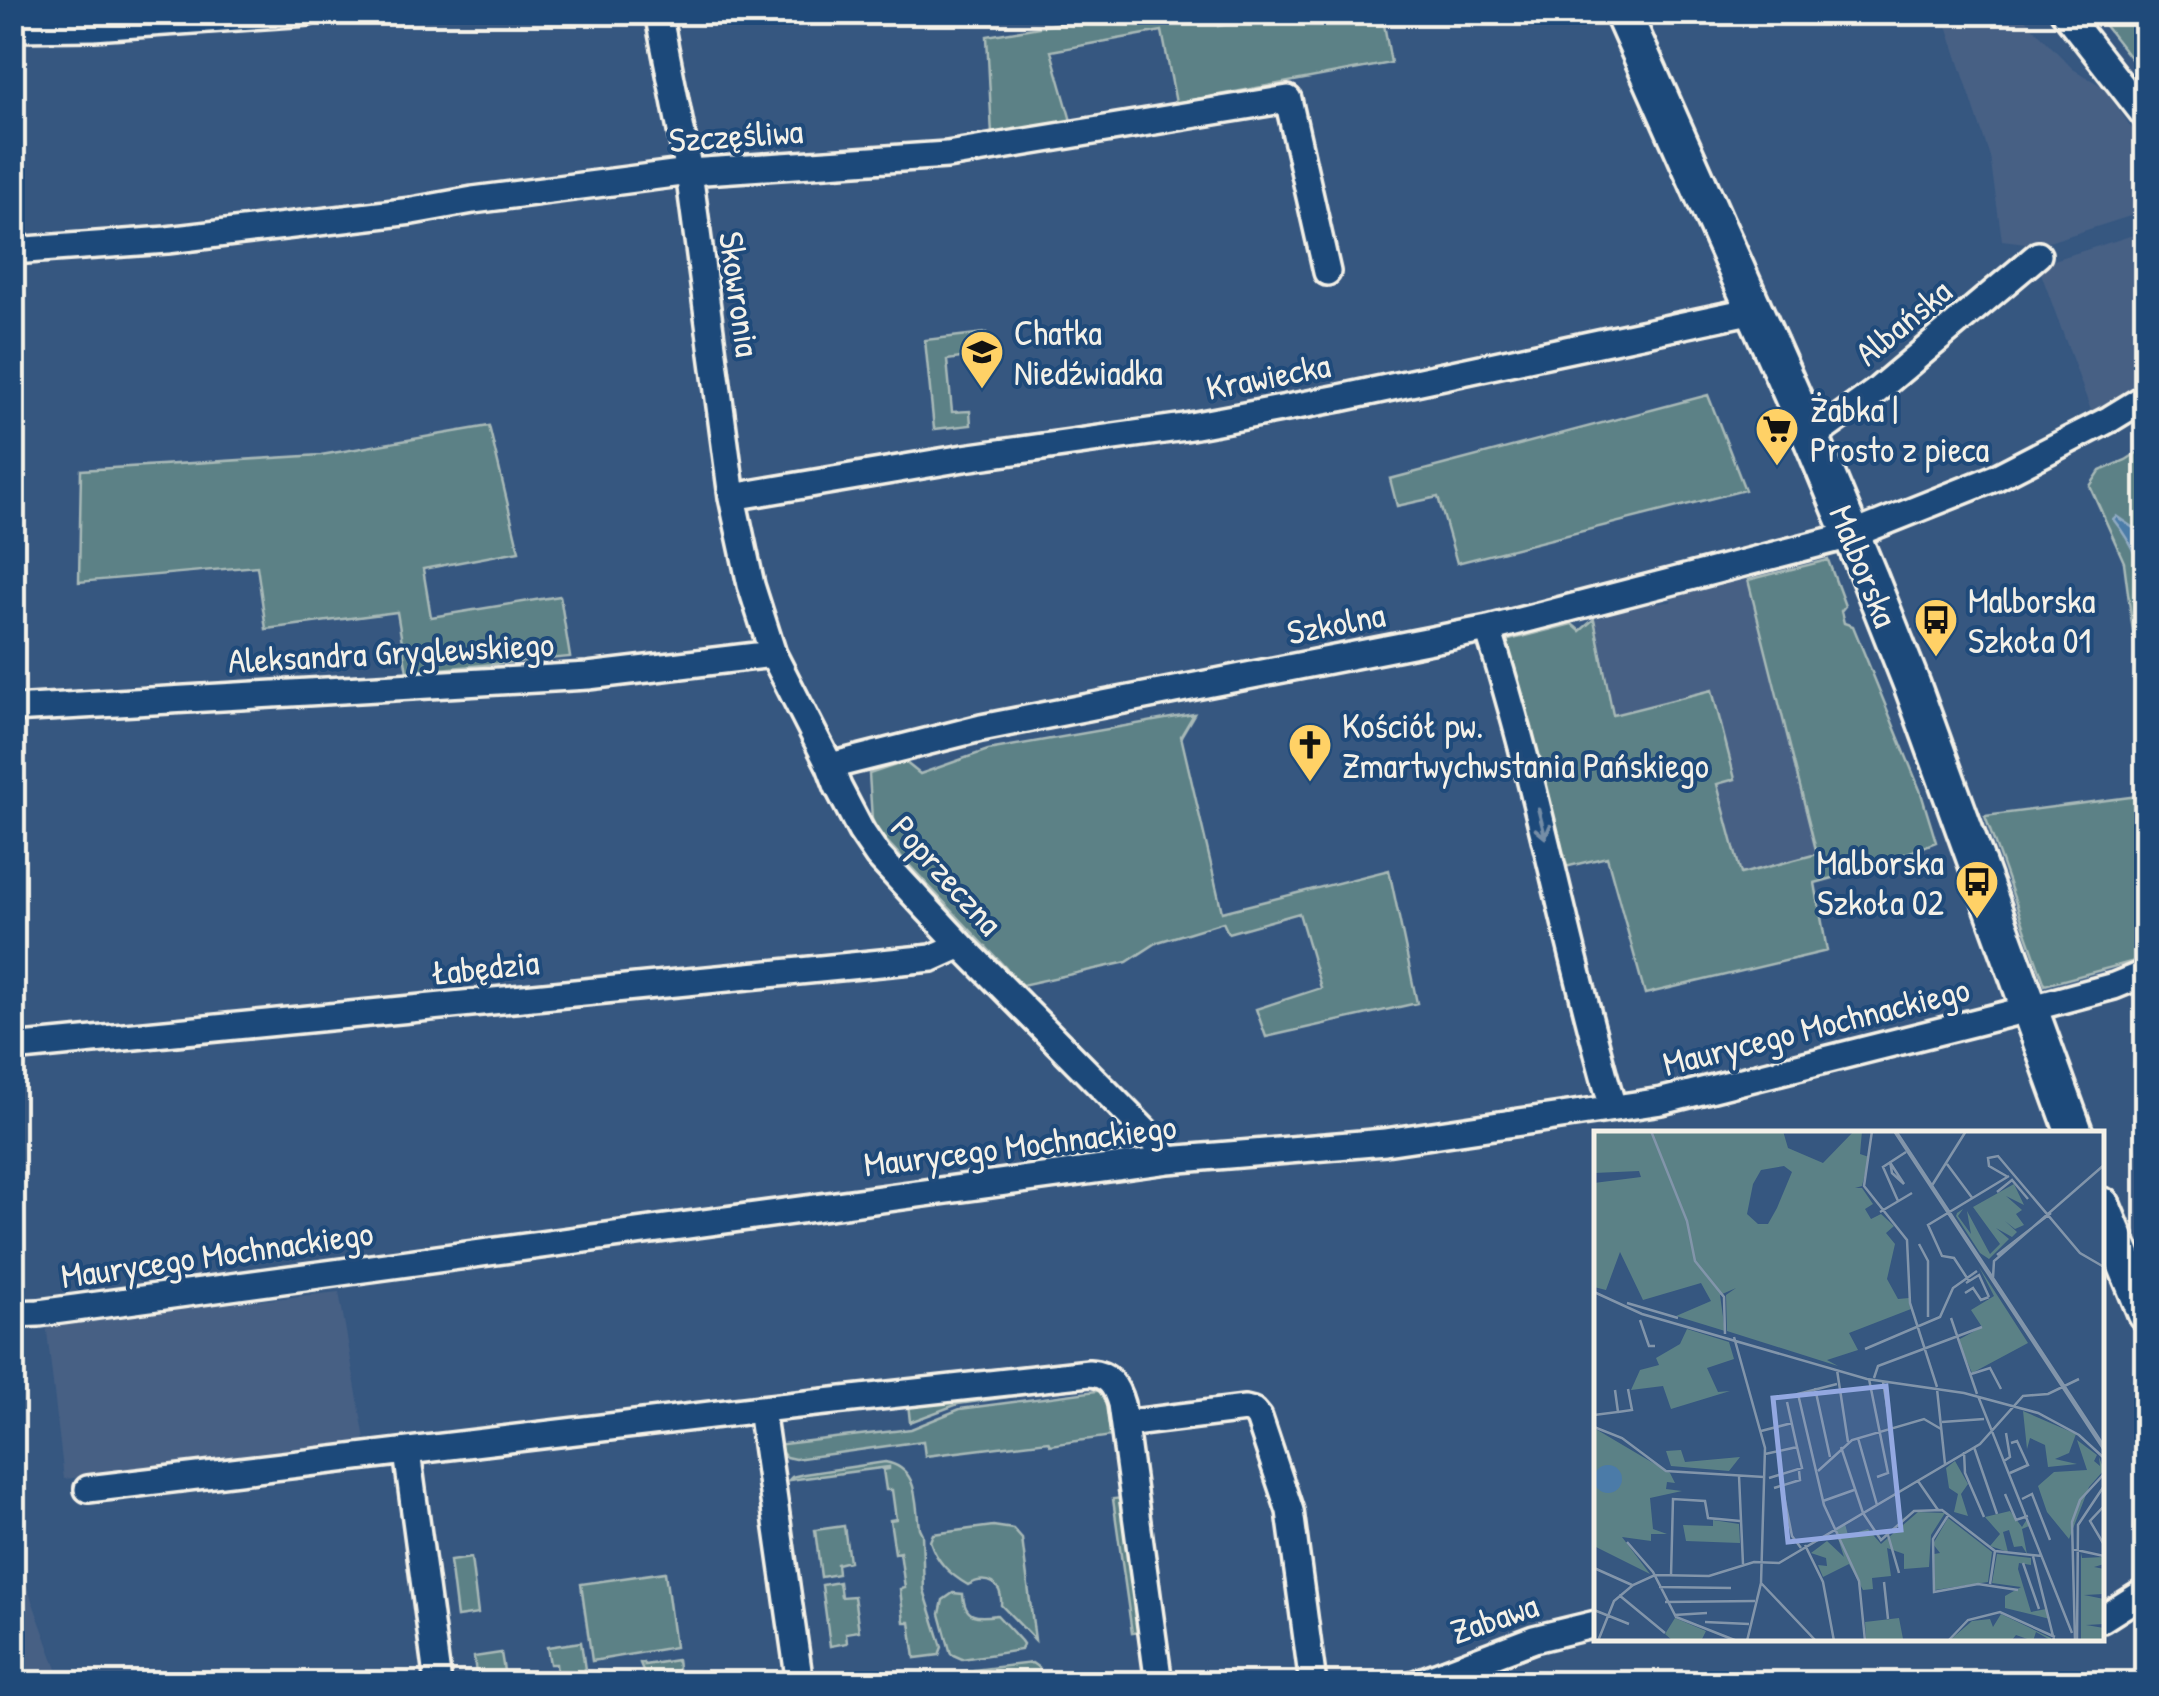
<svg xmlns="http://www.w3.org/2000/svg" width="2159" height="1696" viewBox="0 0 2159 1696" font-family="'Patrick Hand',sans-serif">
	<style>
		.built { fill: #466084 }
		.green { fill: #5b8186; stroke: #a8b9b7; stroke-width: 2.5 }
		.water { fill: #4b7ba8; stroke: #8faac2; stroke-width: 2.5 }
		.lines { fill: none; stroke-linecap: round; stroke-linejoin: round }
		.street-casing { stroke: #f4f1e8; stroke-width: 32 }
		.secondary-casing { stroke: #f4f1e8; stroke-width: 42 }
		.street { stroke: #1f4a7a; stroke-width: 25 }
		.secondary { stroke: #1f4a7a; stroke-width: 35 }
		.oneway { stroke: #748da6 }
		.labels { text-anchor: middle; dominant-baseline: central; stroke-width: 8; stroke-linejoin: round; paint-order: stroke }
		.street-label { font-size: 35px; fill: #f4f1e8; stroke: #1f4a7a }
		.poi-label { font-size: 35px; fill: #f4f1e8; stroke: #1f4a7a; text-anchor: start }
		.inset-road { fill: none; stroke: #8295aa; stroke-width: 2.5 }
		.view { fill: #93a8e1; fill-opacity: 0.15; stroke: #93a8e1; stroke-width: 5 }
		.inset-edge { fill: none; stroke: #f4f1e8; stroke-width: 5 }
	</style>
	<rect width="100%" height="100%" fill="#365780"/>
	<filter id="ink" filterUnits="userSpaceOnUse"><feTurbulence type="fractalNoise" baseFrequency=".01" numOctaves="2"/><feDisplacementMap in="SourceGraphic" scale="20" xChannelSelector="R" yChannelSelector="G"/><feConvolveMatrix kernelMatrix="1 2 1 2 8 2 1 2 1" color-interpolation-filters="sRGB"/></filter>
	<g filter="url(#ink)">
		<path class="built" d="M1943,13H2019L2073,69L2103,87L2146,149V211L2027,249L2026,243L2002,240L1990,157Z
			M2146,231V381L2093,416L2038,265Z
			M1828,560L1845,606L1841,611L1844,623L1853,626L1920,790L1936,842L1869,868L1815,883L1827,951L1645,994L1607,857L1565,867L1505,641L1572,624L1580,631L1594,619L1651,603L1671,602L1672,597Z
			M339,1292L366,1445L64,1479L46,1323Z
			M13,1548L62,1683H13Z"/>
		<path class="green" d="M1119,13H1215L1218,26L1289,13H1382L1391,63L1176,103L1162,31L1051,51L1071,121L992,135L987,36Z
			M2095,13H2146V78Z
			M986,333L987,349L982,361L974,356L947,360L952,412L970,411L971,425L934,429L925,340Z
			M1708,395L1745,490L1457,563L1438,497L1397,506L1390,479Z
			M489,426L519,551L423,569L431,617L560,596L570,657L407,672L397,612L266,629L257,566L79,582L81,470L321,455Z
			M2146,447V732L2124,562L2090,486L2100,471L2126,460Z
			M1828,560L1845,606L1841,611L1844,623L1853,626L1920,790L1936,842L1869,868L1815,883L1827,951L1645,994L1607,857L1565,867L1505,641L1572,624L1580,631L1594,619L1613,715L1712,690L1735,779L1717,784L1741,874L1817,854L1748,580Z
			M1194,714L1181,736L1222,912L1389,870L1417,1003L1266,1037L1256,1009L1321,988L1299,913L1228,933L1223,922L1158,942L1127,962L1022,985L879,833L872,819L869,774L905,762L920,774L988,750Z
			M2146,795V958L2045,985L1985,816Z
			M1097,1385L958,1404L910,1422L908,1403Z
			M1104,1390C1112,1401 1116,1423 1112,1436L1050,1445L1048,1441L925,1456L923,1441L795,1459L786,1457L775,1445L911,1429L960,1409Z
			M885,1462C919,1468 915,1500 919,1528L922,1534L924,1590L942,1647L939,1655L915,1658L910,1622H904L900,1589L905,1588L900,1552L895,1553L890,1520L896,1519L892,1490H886L883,1470L889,1469V1467L789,1480L792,1477L804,1474Z
			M1123,1498L1141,1632L1132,1633L1113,1499Z
			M844,1526L849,1561L837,1564L838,1574L821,1577L815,1530Z
			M993,1526L1013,1529L1022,1539L1035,1640L1001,1605C1003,1583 986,1575 968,1585C949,1574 937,1562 930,1541L933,1534Z
			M471,1558L478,1614L457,1617L450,1561Z
			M665,1572L675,1647L592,1661L581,1584Z
			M839,1582L841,1597L854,1596L859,1631L846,1633L847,1643L830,1646L822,1585Z
			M953,1593L963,1594C964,1619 978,1618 997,1615L1021,1641L1023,1644L1021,1650L962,1659L951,1654L940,1614L943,1600Z
			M581,1642L587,1683H558L556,1664H550L547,1647Z
			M501,1653L506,1683H477L474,1657Z
			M677,1660L680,1683H648L640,1663L643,1662L644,1665Z
			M1032,1663L1039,1668L1041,1683H953L954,1675L958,1672Z"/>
		<path class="water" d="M2116,516L2132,527L2146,531V604C2144,571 2134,545 2113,519Z"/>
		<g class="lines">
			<defs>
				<path id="street" d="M658,12L689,172L732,497L751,585L773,654L830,766L838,787L861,831L878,856L961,945L1152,1138L1168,1160
					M2064,12L2146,117
					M12,28L93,27L308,12
					M12,251L167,240L412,211L473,200L689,172L947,155L1288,99L1327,272
					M1813,442L1825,428L1874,393L2038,255
					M732,497L964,458L1185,427L1340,398L1754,310
					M1488,629C1538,786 1567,949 1613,1108
					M12,709L588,676L773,654
					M830,766L981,728L1488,629L1852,535L1995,478L2110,419L2146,397
					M12,1048L932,958L961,945
					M12,1314L39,1313L1168,1160L1385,1142L1662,1101L2028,1009L2114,986L2146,973
					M1124,1424L1245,1409L1253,1411L1259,1418L1290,1511L1313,1684
					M407,1452L438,1684
					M88,1489L761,1409
					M2102,1619L2146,1591
					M800,1684L761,1409L1089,1373C1109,1374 1116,1386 1121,1404L1159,1684
					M1415,1684L1534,1639L1596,1624"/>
				<path id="secondary" d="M1622,12L1813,442L1870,579L1912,685L2075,1134
					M2102,1206L2146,1313"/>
			</defs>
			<use href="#street" class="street-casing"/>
			<use href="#secondary" class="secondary-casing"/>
			<use href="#street" class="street"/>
			<use href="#secondary" class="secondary"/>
		</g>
		<defs><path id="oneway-shaft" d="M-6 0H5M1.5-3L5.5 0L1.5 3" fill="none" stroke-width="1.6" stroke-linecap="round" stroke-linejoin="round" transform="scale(2.5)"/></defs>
		<use class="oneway" href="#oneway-shaft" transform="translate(1542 824) rotate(76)"/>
	</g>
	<defs>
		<symbol id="school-pin" viewBox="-11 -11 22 30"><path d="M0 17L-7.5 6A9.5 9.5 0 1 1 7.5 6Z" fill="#ffd166" stroke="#1f4a7a"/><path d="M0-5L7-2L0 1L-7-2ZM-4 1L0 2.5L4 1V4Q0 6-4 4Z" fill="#111"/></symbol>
		<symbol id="supermarket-pin" viewBox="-11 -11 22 30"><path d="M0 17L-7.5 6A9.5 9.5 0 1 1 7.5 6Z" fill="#ffd166" stroke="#1f4a7a"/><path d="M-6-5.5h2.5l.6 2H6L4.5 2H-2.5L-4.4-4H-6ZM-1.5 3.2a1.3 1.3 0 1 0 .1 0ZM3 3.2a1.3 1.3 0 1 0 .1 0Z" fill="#111"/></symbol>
		<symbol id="bus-pin" viewBox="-11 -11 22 30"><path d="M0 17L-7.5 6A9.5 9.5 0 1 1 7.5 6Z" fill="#ffd166" stroke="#1f4a7a"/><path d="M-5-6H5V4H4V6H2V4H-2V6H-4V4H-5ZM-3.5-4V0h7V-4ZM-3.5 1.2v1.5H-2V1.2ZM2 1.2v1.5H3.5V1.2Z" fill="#111"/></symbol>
		<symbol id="church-pin" viewBox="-11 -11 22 30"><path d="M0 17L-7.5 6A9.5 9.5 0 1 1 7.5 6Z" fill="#ffd166" stroke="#1f4a7a"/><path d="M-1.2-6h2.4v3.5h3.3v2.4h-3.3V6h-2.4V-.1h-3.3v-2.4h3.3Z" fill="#111"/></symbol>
	</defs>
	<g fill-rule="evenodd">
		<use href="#school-pin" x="957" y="327" width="50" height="68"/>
		<use href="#supermarket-pin" x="1752" y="404" width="50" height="68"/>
		<use href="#bus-pin" x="1911" y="595" width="50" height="68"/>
		<use href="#church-pin" x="1285" y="720" width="50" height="68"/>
		<use href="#bus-pin" x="1952" y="857" width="50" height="68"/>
	</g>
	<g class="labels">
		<g class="street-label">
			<text transform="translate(736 135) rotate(-4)">Szczęśliwa</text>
			<text transform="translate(740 294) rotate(82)">Skowronia</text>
			<text transform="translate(1903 322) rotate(-40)">Albańska</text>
			<text transform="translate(1268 376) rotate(-11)">Krawiecka</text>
			<text transform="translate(1864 566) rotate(68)">Malborska</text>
			<text transform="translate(1336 623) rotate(-11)">Szkolna</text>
			<text transform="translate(391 652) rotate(-3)">Aleksandra Gryglewskiego</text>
			<text transform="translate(947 875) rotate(48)">Poprzeczna</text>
			<text transform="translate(485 967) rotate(-6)">Łabędzia</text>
			<text transform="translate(1816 1026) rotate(-14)">Maurycego Mochnackiego</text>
			<text transform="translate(1020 1145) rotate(-7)">Maurycego Mochnackiego</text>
			<text transform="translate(217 1254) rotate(-8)">Maurycego Mochnackiego</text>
			<text transform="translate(1494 1618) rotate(-19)">Zabawa</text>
		</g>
		<g class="poi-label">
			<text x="1014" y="332">Chatka<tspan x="1014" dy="40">Niedźwiadka</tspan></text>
			<text x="1810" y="409">Żabka |<tspan x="1810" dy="40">Prosto z pieca</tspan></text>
			<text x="1968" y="600">Malborska<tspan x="1968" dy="40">Szkoła 01</tspan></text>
			<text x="1342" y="725">Kościół pw.<tspan x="1342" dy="40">Zmartwychwstania Pańskiego</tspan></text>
			<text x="1944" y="862" text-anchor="end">Malborska<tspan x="1944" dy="40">Szkoła 02</tspan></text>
		</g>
	</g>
	<g transform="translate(1594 1131)">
		<rect width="510" height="510" fill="#365780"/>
		<path d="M0,0H189L194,17L229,32L260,0H268L266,23L275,26L268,55L261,57H268L279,73L271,78L277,88L287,83L300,95L292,102L301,113L293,148L304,168L315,167L317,178L255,202L264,219L233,229L244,235L133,200L132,164L142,157L126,164L131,200L82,185L117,170L107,152L49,169L26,121L12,159L0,156V52L47,46L45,40L0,42ZM190,35L198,41L183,77L174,93H164L153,83L159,53L167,39ZM420,53L430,74L412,65L428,79L422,83L430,94L421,98L411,90L423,101L418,106L402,97L415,108L395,128L386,122L362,85L363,82L369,78L364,85L377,103L373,80L396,123L406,113L379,76ZM385,136L434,212L378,242L364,209L388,196L377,179L400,165ZM93,198L135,211L140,228L113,237L124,261L136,260L77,278L69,255L37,259L46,239L65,234L62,227L86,213ZM429,280L482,303L475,322L461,328L483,333L454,336L451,314L436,307L433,318ZM0,297L76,342L81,352L73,351L72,358L88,360L56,367L59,398L73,403H57V410L28,406L56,443L0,415ZM483,309L503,324L500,330L506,335L505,326L510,339L495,356L475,408L453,381L444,355L460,341L493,339ZM87,319L91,331L146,326L135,340L77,335L72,320ZM361,330L374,353L367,363L374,385L360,381L364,363L355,357L352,337ZM416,380L428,396L433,388L435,395L428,398L433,423L428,415L420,416L415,399L409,401L414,421L396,415L406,403L391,386ZM324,381L351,382L337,404L335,436L310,438V423L293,417L297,445L278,447L279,458L269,459L255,433L229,446L224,434L233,435L232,427L217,422L233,410L250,426L241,398L251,393L254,404L274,398L287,413ZM354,387L398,421L394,451L341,459L340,423L346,422L339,413ZM119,389L145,393L146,412L92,410L89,394L119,395ZM487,422L488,427L510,426V433L500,436L510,438V463L490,464L510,468V493L492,494L510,497V510H487ZM403,423L437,427V434L425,432L424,438L437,481L452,478L456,488L411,477V465L427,456L398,452ZM407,483L457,507L458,510L442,501L439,510L422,504L417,510L356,509L378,490L396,488L399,496ZM81,487L112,500L107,510H79L71,503ZM305,487L309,508L272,510L271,491Z" fill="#5b8186" fill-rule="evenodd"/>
		<path d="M0 348a14 14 0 1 1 28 0a14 14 0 1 1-28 0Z" fill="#4b7ba8"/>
		<path class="inset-road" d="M57,0L93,90L101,130L130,166L131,203M278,0L270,55L313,109L316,172L343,256M300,0L510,319M302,0L510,315M296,30L298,42L310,53L297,33M353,33L379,68M414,46L395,35L394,27L404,25L486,122L510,136M337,56L372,0M403,61L418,49L434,68M304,70L289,36L312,21M286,81L318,62M325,113L334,130V186M403,124L457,82M399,147L400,130L510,34M375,150L360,127L348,125L334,94L415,45M372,152L385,144L395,166M0,161L48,183L273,248L370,262L444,282L485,304L510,327M371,162L379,157L387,169L395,166M33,172L84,187M357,187L383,263M46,189L55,215H61M140,206L171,317L167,452L153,510M271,218L346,186L359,157L383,140M243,239L254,311M377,243L396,237L407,258M280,247L284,235L388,196M275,248L294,342L283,346M289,251L297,299M243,253L204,263L230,374L265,450L271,510M221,257L236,326M343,258L351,333M384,265L478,502M193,271L203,316M24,281L38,279L34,258M0,284L24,281L21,259M348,291L390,288M0,296L28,307L72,340L170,346M167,300L198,292M264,307L283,374M247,316L269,382L287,409L320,380L348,379L401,420L448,425M380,316L403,383M370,321L371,342L390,386M171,323L203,316L208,337L175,347M410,330L416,326L412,302M224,340L258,309L330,288L347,298M416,342L434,334L423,310L417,312M145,345L149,433M324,350L344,379M180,357L206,349L205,340M189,360L198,405L207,417M411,363L422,389L434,385M428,368L438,363L456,409M229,370L260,359M355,383L339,408L340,461L384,453L424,459M294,404L305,442M33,411L59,441L82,486L143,510M509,412L496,390L510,375M211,414L229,451L240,510M478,418L510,425M439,425L460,509M429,432L445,478M0,437L38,454M77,445L79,368L111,370L114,387L146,390M290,451L294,488M167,452L222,510M396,453L401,420M65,456L137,457M25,464L71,502M71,471L161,470M0,479L35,493M80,484L113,482M111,491L155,493M4,510L20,470L39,454L61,444L115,445L160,431L185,432L386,313L429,265L454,263L485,248M354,510L374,489L406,481L461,506M481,510L478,391L486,369L510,343M483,510L484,394L510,355"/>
		<path class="view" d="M292,255L307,399L194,411L179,267Z"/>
		<rect width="510" height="510" class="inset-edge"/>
	</g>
	<rect width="2159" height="1696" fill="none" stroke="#1f4a7a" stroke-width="50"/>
	<rect x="25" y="25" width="2109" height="1646" fill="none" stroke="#f4f1e8" stroke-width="4" filter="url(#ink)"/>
</svg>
